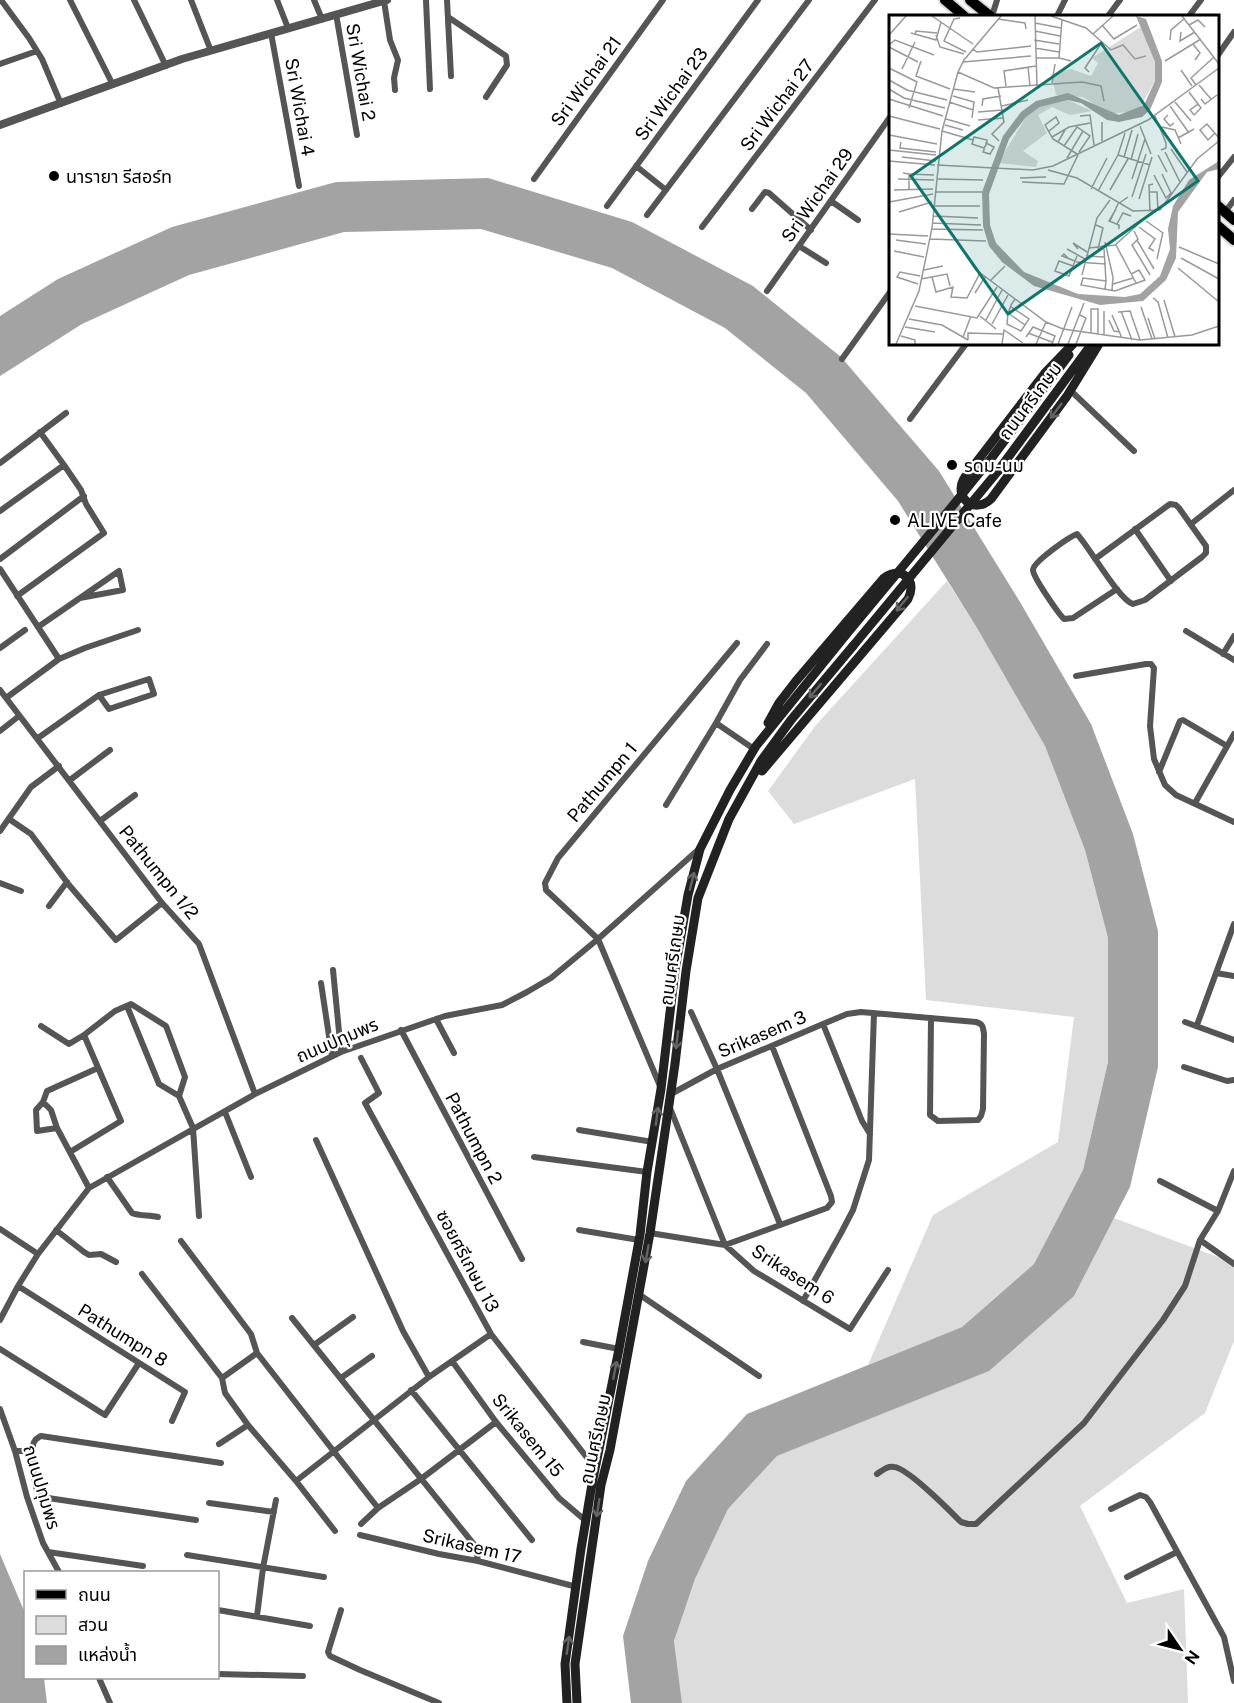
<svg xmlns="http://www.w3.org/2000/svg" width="1234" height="1703" viewBox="0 0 1234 1703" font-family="'Public Sans','Noto Sans Thai',sans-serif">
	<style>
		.green { fill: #dcdcdc }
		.water { fill: #a3a3a3 }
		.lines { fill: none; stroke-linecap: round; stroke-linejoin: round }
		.primary-casing { stroke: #dbdbdb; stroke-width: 14 }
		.minor { stroke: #555; stroke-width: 6 }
		.tertiary { stroke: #555; stroke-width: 8 }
		.secondary { stroke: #222; stroke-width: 9 }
		.primary { stroke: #000; stroke-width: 10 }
		.secondary-bridge { stroke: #222; stroke-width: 9 }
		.oneway { stroke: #646464 }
		.poi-dot { fill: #000; stroke: #fff; stroke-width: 2 }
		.labels { text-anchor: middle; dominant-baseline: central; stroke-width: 4.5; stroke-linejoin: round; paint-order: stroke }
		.street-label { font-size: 18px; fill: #000; stroke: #fff }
		.poi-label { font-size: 18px; fill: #000; stroke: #fff; text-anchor: start }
		.inset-road { fill: none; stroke: #999; stroke-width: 1.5 }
		.view { fill: #0f766e; fill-opacity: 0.15; stroke: #0f766e; stroke-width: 3 }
		.inset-edge { fill: none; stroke: #000; stroke-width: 3 }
	</style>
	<rect width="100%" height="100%" fill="#fff"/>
	<path class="green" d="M947,581L977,628L1045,746L1085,850L1108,938V1062L1083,1170L1034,1264L962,1327L868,1365L933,1215L1058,1142L1074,1017L926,1000L915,779L794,824L768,791L816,725Z
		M1114,1218L1234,1263V1341L1205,1413L1080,1506L1127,1603L1184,1589L1188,1703H682L674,1641L695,1579L728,1509L777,1456L887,1411L1074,1296Z"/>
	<path class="water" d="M488,178L632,222L753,286L841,357L939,471L1020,602L1091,724L1133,834L1158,931V1067L1130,1187L1074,1296L989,1371L777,1456L728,1509L695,1579L674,1641L682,1703H631L623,1636L648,1561L686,1481L747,1414L962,1327L1034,1264L1083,1170L1108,1062V938L1085,850L1045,746L977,628L898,501L806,393L725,328L612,268L481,229L344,232L189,275L82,324L0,376V316L58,279L172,227L336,182Z
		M0,1554L25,1613L26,1678H44L47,1703H0Z"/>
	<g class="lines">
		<defs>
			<path id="primary" d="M945,0L964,16
				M970,0L990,16
				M1218,206L1234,220
				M1218,226L1234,240"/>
		</defs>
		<use href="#primary" class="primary-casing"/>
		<path class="minor" d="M1,0L29,38L42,59L61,104
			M70,0L113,85
			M134,0L166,66
			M191,0L211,51
			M277,0L288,28
			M314,0L322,19
			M426,0L430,89
			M447,0L451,76
			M384,1L390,40L398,60L394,78L395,90
			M336,14L357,135
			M992,16L997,0
			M1057,16L1065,0
			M1108,16L1120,0
			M1189,16L1201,0
			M448,17L506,56L507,65L486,97
			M271,33L299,186
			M1218,55L1234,32
			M0,64L37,51
			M636,166L666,190
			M1218,177L1234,157
			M534,179L663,0
			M831,201L858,220
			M607,206L758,0
			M752,209L765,192L769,193L811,230
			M1225,212L1234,200
			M647,215L809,0
			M702,227L875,0
			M799,246L826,263
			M767,291L890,117
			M842,359L890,292
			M1070,390L1134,451
			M910,419L966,344
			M40,432L64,465
			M0,463L66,413
			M0,511L64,465L81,490L86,504L104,533L17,596
			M1191,524L1234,490
			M1135,529L1171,581
			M0,559L84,496
			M1095,559L1170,504L1176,505L1179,508L1206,546V553L1202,557L1145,600L1133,604C1119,600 1090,548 1077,534C1069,537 1033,562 1033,570C1033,577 1058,613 1064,619L1073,618L1117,589
			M0,569L59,659
			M38,627L119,571L123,590L80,598
			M1186,631L1234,660
			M0,648L25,630
			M1223,654L1234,636
			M1076,676L1146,664H1151L1154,668L1150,726L1154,759L1165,785L1176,795L1234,822
			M0,690L162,903L199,944L255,1094
			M6,698L59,659L85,648L138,630
			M716,723L754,749
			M0,731L19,716
			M38,738L99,695L149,679L154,694L109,709L99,695
			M1159,772L1180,721L1183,720L1227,746
			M70,780L110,750
			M1195,803L1234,734
			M666,805L716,723L740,680L767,644
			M9,819L31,834L69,885L116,940L162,903
			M100,821L135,795
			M0,831L31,787L59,766
			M0,883L21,891
			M49,906L67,882
			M333,970L341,1052
			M1216,973L1234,976
			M321,983L332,1056
			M127,1006L159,1084L179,1096L193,1128L199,1216
			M691,1012L717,1069L780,1224
			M436,1019L454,1053
			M1185,1022L1234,1040
			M823,1024L847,1014L861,1012L976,1022C983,1024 983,1027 984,1034L983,1109L981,1116L978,1120L938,1121L930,1115L931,1018
			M1197,1025L1234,924
			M41,1026L69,1044L84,1035L115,1011L131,1004L166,1026L185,1077L179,1096
			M401,1030L522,1259
			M361,1058L379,1093L365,1103L491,1334L595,1468
			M1184,1067L1227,1081L1234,1080
			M660,1086L598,939L546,890L545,883L558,858L737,643
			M671,1094L717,1069L823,1024L862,1121L870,1134
			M43,1102L51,1110L57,1128L89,1188
			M670,1108L725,1245L827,1208L832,1202L831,1196L772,1046
			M225,1112L251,1177
			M57,1128L37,1131L36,1110L43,1102L47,1091L98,1068
			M579,1130L653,1142
			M316,1140L403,1331L429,1377
			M70,1152L121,1121L84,1035
			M534,1157L647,1172
			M107,1177L132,1213C139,1216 149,1215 158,1217
			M1160,1181L1218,1211
			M0,1229L38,1254
			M56,1230L84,1252L89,1255L101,1254L116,1262
			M579,1230L639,1240
			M650,1233L725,1245L754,1271L850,1329L888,1270
			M1200,1240L1234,1264
			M181,1241L251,1334L257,1353L378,1508
			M142,1274L222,1378L225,1393L248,1425L296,1481L335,1531
			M18,1286L185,1392L172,1421
			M640,1295L759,1376
			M803,1301L841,1233L853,1210L869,1160L874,1013
			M292,1318L476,1547L478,1561
			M0,1320L18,1286L38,1254L89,1188L255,1094L341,1052L445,1016L502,1005L527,992L551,978L598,939L699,849
			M583,1342L619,1349
			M314,1345L353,1317
			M0,1349L105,1415L139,1363
			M452,1361L496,1422L559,1498L586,1521
			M222,1378L257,1353
			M341,1378L372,1356
			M411,1390L532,1540
			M0,1409L15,1451L27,1497L43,1543L59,1572
			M219,1444L248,1425
			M15,1451H33
			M877,1474C883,1470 887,1466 894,1467C908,1468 950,1511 961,1522L968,1524H976L1084,1423L1163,1320L1185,1286L1200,1240L1218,1211L1234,1171
			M296,1481L429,1377L491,1334
			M209,1503L274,1512
			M1111,1509L1140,1495L1146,1497L1150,1502L1224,1637L1234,1681
			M196,1520L48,1498C44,1496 39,1494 37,1490C34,1483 31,1448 34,1442C36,1438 37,1438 41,1436L221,1463
			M361,1524L378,1508L421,1479L496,1422
			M360,1535L439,1554L478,1561L577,1587
			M48,1552L143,1566
			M187,1555L324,1577
			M1127,1577L1177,1552
			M218,1610L310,1626
			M341,1610L328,1652L330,1656L360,1670L439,1703
			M257,1616L263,1568L276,1500
			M218,1674L303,1676
			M99,1678L110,1703"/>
		<path class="tertiary" d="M0,125L182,59L387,0"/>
		<path class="secondary" d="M1073,344L1045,373L965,477C952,497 974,515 991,499L1067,396L1099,344
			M993,456L1069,355
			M998,471L1091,345
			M762,771L908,599C918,580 901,565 884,578L796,681L779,703L768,723
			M567,1703L565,1664L581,1549L592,1484L619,1349L640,1235L647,1172L661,1089L675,970L688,895L700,849L730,790L756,746L845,636
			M577,1703L575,1664L601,1485L610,1450L650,1233L675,1064L686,971L698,898L729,819L761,761L791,720L853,646"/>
		<use href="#primary" class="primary"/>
		<path class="secondary-bridge" d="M845,636L933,530L993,456
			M853,646L998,471"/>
	</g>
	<defs><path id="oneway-shaft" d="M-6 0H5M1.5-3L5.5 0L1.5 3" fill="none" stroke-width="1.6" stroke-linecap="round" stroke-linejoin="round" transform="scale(1.5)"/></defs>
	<g class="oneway">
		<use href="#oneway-shaft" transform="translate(1056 411) rotate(127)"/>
		<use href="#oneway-shaft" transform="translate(902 604) rotate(129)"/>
		<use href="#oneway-shaft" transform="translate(815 691) rotate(130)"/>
		<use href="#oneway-shaft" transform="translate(692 881) rotate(-76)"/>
		<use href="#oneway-shaft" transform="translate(677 1040) rotate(97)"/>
		<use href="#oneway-shaft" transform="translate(657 1116) rotate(-82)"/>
		<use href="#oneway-shaft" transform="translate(647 1254) rotate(100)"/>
		<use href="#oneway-shaft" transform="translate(615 1370) rotate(-79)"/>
		<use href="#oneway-shaft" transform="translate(598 1508) rotate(99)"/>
		<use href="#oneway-shaft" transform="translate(568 1645) rotate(-82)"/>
	</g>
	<g class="poi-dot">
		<circle cx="54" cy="176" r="6"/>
		<circle cx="952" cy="465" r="6"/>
		<circle cx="895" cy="520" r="6"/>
	</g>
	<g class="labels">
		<g class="street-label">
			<text transform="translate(361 72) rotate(80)">Sri Wichai 2</text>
			<text transform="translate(586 81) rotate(-54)">Sri Wichai 21</text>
			<text transform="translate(671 94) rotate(-54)">Sri Wichai 23</text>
			<text transform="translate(777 105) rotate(-53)">Sri Wichai 27</text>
			<text transform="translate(300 107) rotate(80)">Sri Wichai 4</text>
			<text transform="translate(817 195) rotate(-55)">Sri Wichai 29</text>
			<text transform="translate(1030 401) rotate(-53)">ถนนศรีเกษม</text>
			<text transform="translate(602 782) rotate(-50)">Pathumpn 1</text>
			<text transform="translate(159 872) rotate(51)">Pathumpn 1/2</text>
			<text transform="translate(672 960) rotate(-82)">ถนนศรีเกษม</text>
			<text transform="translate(762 1034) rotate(-23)">Srikasem 3</text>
			<text transform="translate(337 1040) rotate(-23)">ถนนปทุมพร</text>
			<text transform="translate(474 1138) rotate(62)">Pathumpn 2</text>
			<text transform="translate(468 1261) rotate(62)">ซอยศรีเกษม 13</text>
			<text transform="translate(793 1274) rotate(33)">Srikasem 6</text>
			<text transform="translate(123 1335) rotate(32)">Pathumpn 8</text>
			<text transform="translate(528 1435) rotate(51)">Srikasem 15</text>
			<text transform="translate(595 1439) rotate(-78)">ถนนศรีเกษม</text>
			<text transform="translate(42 1487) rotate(73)">ถนนปทุมพร</text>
			<text transform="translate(472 1546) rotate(13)">Srikasem 17</text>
		</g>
		<g class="poi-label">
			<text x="66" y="176">นารายา รีสอร์ท</text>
			<text x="964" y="465">รดม-นม</text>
			<text x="907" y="520">ALIVE Cafe</text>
		</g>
	</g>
	<g transform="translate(889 15)">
		<rect width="330" height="330" fill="#fff"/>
		<path d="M253,11L266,47V66L249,96L220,99L194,82L167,80L162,59L182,54L202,61L209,48L203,43ZM179,85L203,96L181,100L163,92L149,100L158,118L134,136L149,146L147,152L109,148L137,102L151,92Z" fill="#dcdcdc"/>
		<path d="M247,1L257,4L273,46V67L261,95L253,102L230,107L218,105L192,88L179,85L151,92L137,102L120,124L100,179L101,210L107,228L135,257L189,279L236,282L251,279L271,261L281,234L279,214L284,191L300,165L330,146V154L318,157L289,197L287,243L277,265L254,286L211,290L145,271L113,247L100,231L94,211L93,177L114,121L132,97L147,86L179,78L230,100L255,90L266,66V47Z" fill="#a3a3a3"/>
		<path class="inset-road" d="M43,1L84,29M146,1L148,71M162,1L197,13L222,35L234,30L246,44L257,41M293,1L330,49M71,3L65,4L55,26L77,37M109,4L136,8L137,14M173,5L170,43L182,46M146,8L172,13M213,10L225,24L248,10M300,10L309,5L316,12M146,16L171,21M292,17L291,26L306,17M22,18L47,25L52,7M204,19L224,1M0,20L17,1M26,20L27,16L48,18M47,20L51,32L75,39M145,25L170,29M281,25L282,15L295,4M304,29L311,38L306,45M0,30L6,25L45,40M0,32L29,47M146,33L170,37M84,34L88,37L142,31M147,43H170M32,46L27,61L61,74M276,46L312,24M74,47L142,41M139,52L141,71M0,53L28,67L20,93M13,54L26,27M292,55L303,71M69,57L105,73L193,67L212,71L215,86M200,57L196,53L213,27M0,65L18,75L58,85M163,68L166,49M307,70L302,63L325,42M310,70L322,84M117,71L115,56L147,51M109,73L115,107L103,119L110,126M0,74L15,83L56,93M64,74L86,77M300,77L312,93L305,100L301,95L309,89M64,81L85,87L83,103M0,84L54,101M312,84L316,89L328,80M60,87L84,95M286,87L302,106M93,91L94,84L112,81M113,91L139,85M281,91L300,118M89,97L114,95M279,100L275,104L281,111L285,108M0,101L51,114M191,101L201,100L205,130M266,101L277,128V133L272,135M57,104L81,111M89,105L115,103M213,107V126M56,110L74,115M251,111L262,139M273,112L286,115L292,129M176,115L169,127L188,139M53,116L84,125M160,116L170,108L167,102L156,110L164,124L169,127M326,118L319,125L311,115L318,109L330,123M0,120L48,129M163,122L180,112L201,108M289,123L305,114M12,127L11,133L47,137M175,131L188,112L201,121L190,137M95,133L83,129L85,122L98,125V127L97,128V130L95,133V135L94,137L101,139L105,132L97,128M282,134L298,157M0,135L47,140M276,137L291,167M229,140L261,150M269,140L278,157M13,142L47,146M235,142L243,115M178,143L194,116M242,145L249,119M0,146L46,150M48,150L144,155L164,151L259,105L330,53M159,155L188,163L244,196L271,195L308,144L330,126M14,158L20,159V174M20,159L45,160M265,160L277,183L282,178L273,159M131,163L157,162M9,164L45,165M49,164L94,165M243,164L256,124M133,167L175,169L189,140M202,174L218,143M5,175L44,174M221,175L239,144M209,176L229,140L236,118M47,177H93M260,177H268L269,196M243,182L257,139M250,184L263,142M0,187L44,179M45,191H91M227,194L220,206L230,210V214M10,197L43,187M261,197L260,170L264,169M44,201L89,203M221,206L229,189L239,182M257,206L274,218M43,208L92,210M228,209L234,198L242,201M207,210L214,213L209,234M250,212L266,224L260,233L265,236M43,214L94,215M245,216L249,224L243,230L261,260M0,219L39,221M41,224L97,226M7,225L37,229M67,225L86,254L157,307L174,314L251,325L303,320L330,311M248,225L265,254M216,227L224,262L223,275M227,230L247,268M290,232L330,249M200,233L226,230L264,196M178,234L196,244M189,234L184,228L198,237M215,234L217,266M5,236L35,242M197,241L215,242M179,243L175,239L173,241L186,246M292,243L330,264M268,244L274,217M187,247L217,249M184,251L170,246L166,256L180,261L188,241M289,253L330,287M35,255L54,251M193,260L208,203L221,185M43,262L47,277L64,272L62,282L78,283L91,258M32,264L58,259L61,271M101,266L116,251M29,269L8,262L11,257L31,261M224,269L244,263M216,274L217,266L194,263L192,270L226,276L256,265L250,255L242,259M86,278L96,262M264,283L269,287L279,323M275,285L286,322M26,291L88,303L108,272M121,291L140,304L132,316L118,309L119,298L121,293L122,290L126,284M252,292L263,324M215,296V320M232,296L243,325M229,297L241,296L251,325M119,298L136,310M223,300L233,323M91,301L107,314M259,303L266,324M20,304L53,310L79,325M97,305L113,275M220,305L225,316L231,317M103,309L119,280M16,312L46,317M139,318L163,327M202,318V294H209V319M12,321L26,325V329M74,322L82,301M137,322L144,312L166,321L163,329M79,325V318L114,319M7,329L30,276L43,213L53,116L69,57L75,45L112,1M113,329L115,315L134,328M147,329L157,307M169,329L183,292M179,329L195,288M187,329L197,303L191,300"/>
		<path class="view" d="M212,28L309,166L119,299L22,161Z"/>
		<rect width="330" height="330" class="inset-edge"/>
	</g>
	<rect x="24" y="1571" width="195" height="108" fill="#ffffff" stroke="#999999" stroke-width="1.5"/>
	<rect x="36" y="1590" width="30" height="9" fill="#000000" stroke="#999999" stroke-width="1.5"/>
	<text x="78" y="1601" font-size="18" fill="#000000">ถนน</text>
	<rect x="36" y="1616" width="30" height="18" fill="#dcdcdc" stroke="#999999" stroke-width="1.5"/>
	<text x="78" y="1631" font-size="18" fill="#000000">สวน</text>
	<rect x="36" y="1646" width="30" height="18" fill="#a3a3a3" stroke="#999999" stroke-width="1.5"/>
	<text x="78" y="1661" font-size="18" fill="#000000">แหล่งน้ำ</text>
	<g transform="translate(1180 1649) rotate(125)" stroke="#ffffff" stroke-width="4.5" paint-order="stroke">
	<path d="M0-4.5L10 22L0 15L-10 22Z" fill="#000000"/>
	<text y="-9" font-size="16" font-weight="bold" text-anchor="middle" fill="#000000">N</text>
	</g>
</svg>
